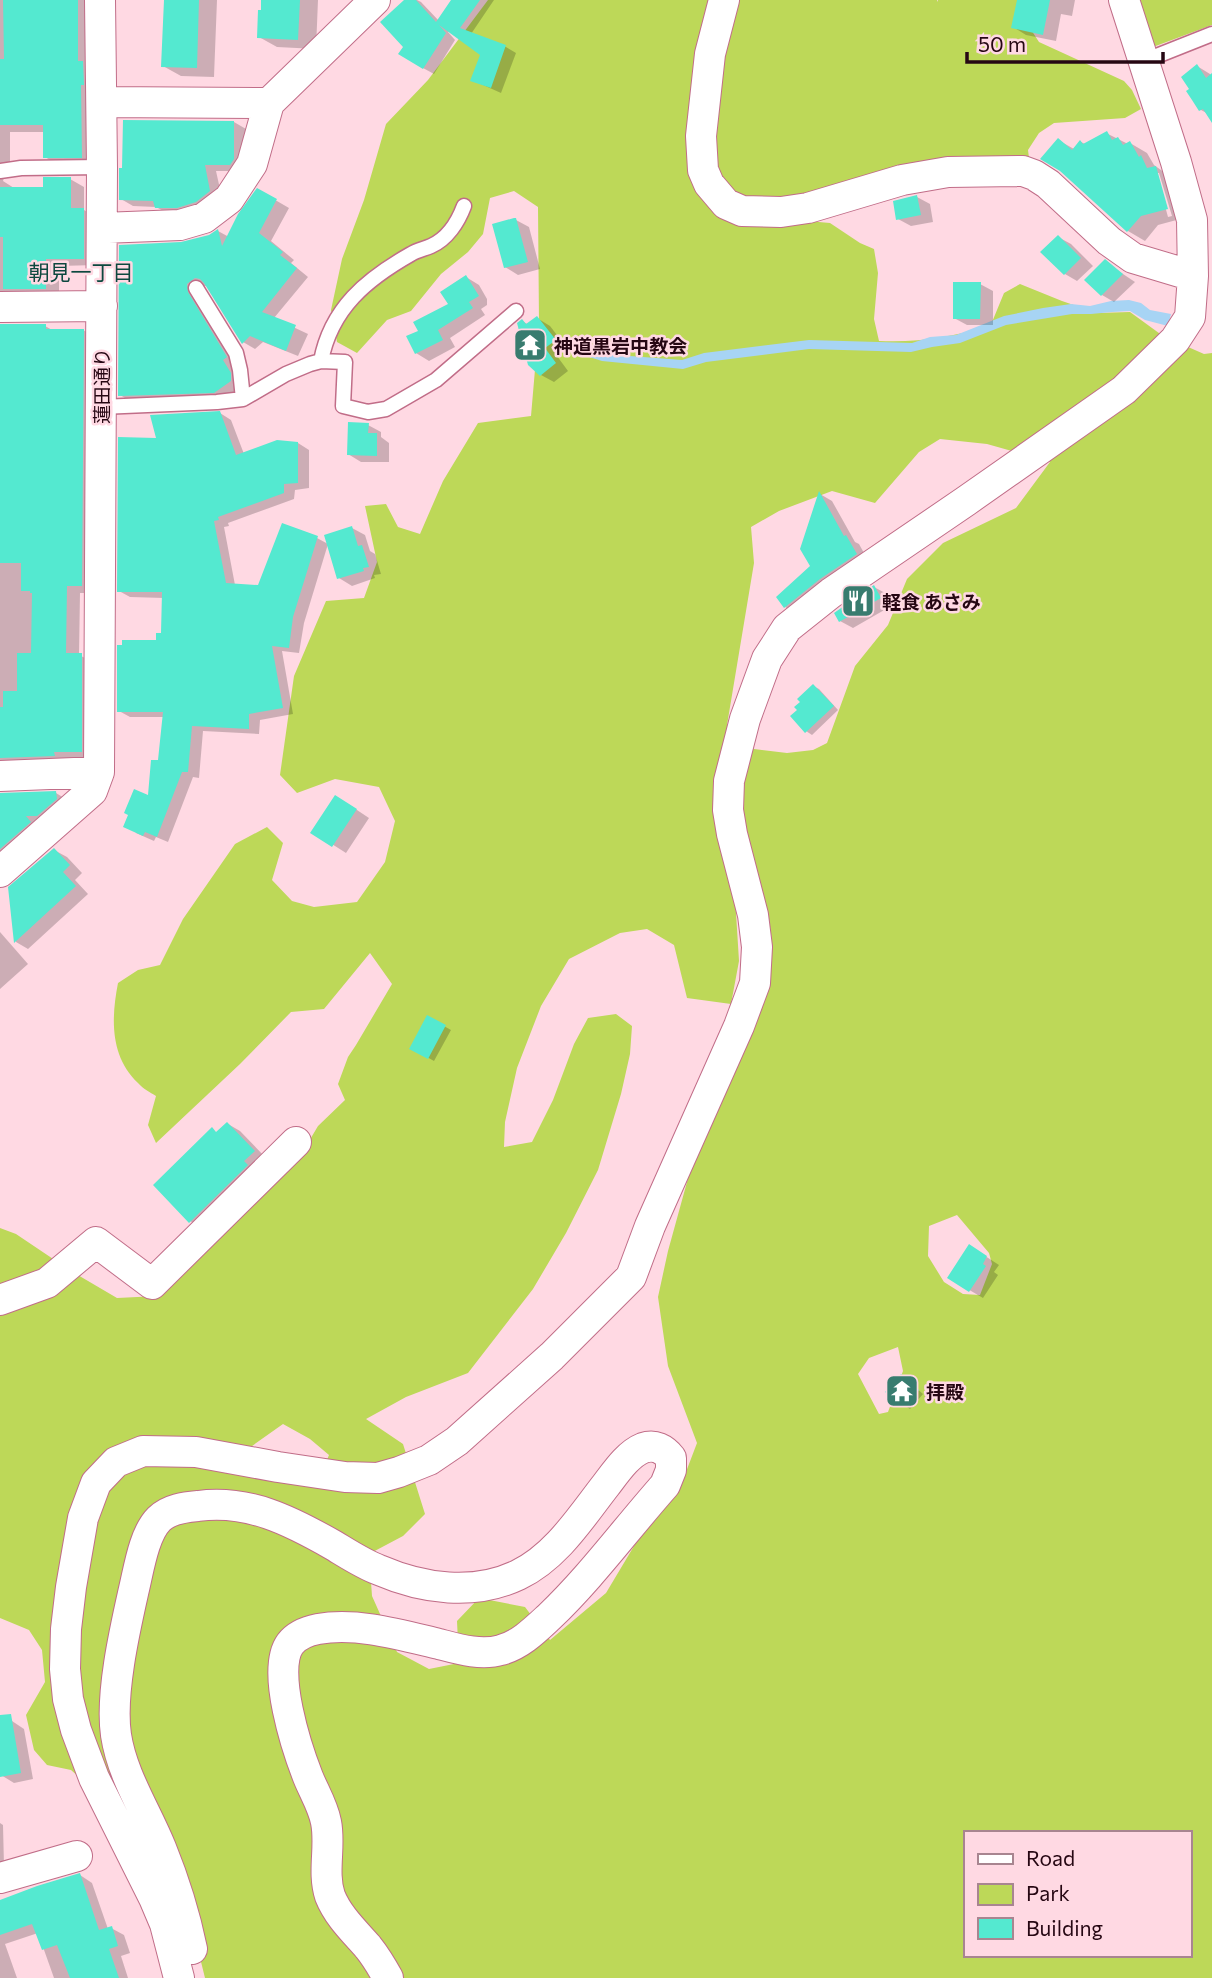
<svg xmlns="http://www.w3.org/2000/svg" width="1212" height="1978" viewBox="0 0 1212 1978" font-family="Commissioner,'Noto Sans JP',sans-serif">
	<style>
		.green { fill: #bdd858; fill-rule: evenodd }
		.water { fill: #a7d4f4 }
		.shadow { fill: #0003; fill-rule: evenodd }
		.building { fill: #54e9d0 }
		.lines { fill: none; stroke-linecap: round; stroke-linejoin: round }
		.lane-casing { stroke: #c16d88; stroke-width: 17 }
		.street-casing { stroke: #c16d88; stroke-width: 32 }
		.lane { stroke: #fff; stroke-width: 14 }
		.street { stroke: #fff; stroke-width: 30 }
		.labels { text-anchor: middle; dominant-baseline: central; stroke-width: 5; stroke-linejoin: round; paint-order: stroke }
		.poi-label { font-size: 19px; font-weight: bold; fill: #260713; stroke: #ffd9e3; text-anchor: start }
		.street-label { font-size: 19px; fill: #260713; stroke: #ffd9e3 }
		.neighbourhood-label { font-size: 21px; fill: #0d483f; stroke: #ffd9e3 }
	</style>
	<rect width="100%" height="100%" fill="#ffd9e3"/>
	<path class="green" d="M488,0H937L938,2V0H1017L1028,25L1039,42L1124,81L1132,90L1141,109L1125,118L1054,123L1039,133L1028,150L1029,158L796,220L830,223L860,243L874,249L878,273L874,319L879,341C920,343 951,336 990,327L1004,293L1020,284L1062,301L1097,313L1130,312L1163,336L1204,354L1212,353V1978H205L189,1913L91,1788L71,1770L47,1765L34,1750L26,1715L45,1682L42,1650L29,1630L0,1618V1228L16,1234L71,1271L117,1298L158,1296L305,1148L318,1126L345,1100L338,1084L348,1057L356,1045L392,984L370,953L324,1009L291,1012L240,1064L156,1143L148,1125L156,1096C150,1092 143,1089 138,1083C110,1056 111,1019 118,983L138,970L160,965L183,919L235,844L267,827L283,843L272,880L292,901L314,907L357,902L385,862L395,821L379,787L335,779L297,793L280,775L294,676L326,601L364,598L377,562L365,506L386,504L398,527L420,534L443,481L478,423L531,416L539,323L538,207L514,191L490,198L483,234L468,252L441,274L411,311L387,320L357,353L337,342L331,310L342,259L364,200L386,124L428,80ZM940,439L987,444L1050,462L1016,508L943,543L907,579L888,625L855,666L827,743L813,750L787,753L754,749L727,725L754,563L751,527L779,511L832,491L875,503L919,452ZM735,897L769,919L772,941L771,965L760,1010L695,1153L668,1251L658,1297L668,1366L697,1443L681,1485L643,1531L606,1593L550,1640L525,1607L479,1598L457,1621L459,1663L429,1669L397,1652L372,1596L369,1554L403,1536L425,1514L403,1444L366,1419L406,1397L468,1373L533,1289L566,1233L598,1170L621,1094L630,1054L632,1026L616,1014L588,1018L574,1044L553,1100L532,1142L504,1147L505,1122L517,1068L541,1006L569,959L620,933L647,929L674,945L687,998L731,1004L739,961ZM957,1215L989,1253L992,1264L980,1295L963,1294L944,1282L928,1256L929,1226ZM898,1347L903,1371L888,1412L879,1414L858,1374L869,1358ZM283,1424L310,1439L329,1455L317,1484L245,1451ZM965,1833H1189V1955H965Z
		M1135,0H1212V25L1153,47Z"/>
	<path class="water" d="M1129,300L1141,303L1150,310L1171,314L1168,326L1145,320L1130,311L1112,312L1091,314H1072L1006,325L960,343L932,347L911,352L809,349L706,362L683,369L602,361L586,356L589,349L604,354L682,360L704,353L809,340L912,343L930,337L956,335L1004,316L1043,308L1071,304L1090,306L1111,301Z"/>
	<path class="shadow" d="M0,0H98L95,164L58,165L45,157L44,132H10V170L5,174L3,181L14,188H45L70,179L84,187V210L97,218V265L59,266V296L0,304Z
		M166,0H217L214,77L181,76L163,66Z
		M263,0H318L316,49L277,47L259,37Z
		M407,0H417L421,2L439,21L453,0H494L471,34L506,47L516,53L501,93L472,80L482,55L449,31L448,32L455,40L434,74L423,68L405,47Z
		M1018,0H1075L1072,16L1061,14L1056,41L1026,35L1013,27Z
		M1197,66L1210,74L1212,77V116L1201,110Z
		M234,122L246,129V166L243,171H216L222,198L169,214L156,207L133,206L121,199Z
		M1106,133L1128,144L1130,143L1147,153L1154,165L1172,178L1184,218L1158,225L1145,241L1128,231L1058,140L1074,149L1081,142L1085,144ZM1156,173H1159L1172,216L1168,217Z
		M258,190L289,208L271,241L294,260L291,263L308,277L274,318L308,334L298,356L263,342L255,349L243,342L208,285L203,287L238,364L243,388L227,398L132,402L120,395L181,244L210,236L218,231L229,237Z
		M917,197L930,204L933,222L911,226L898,219Z
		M516,220L529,227L540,269L518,275L505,267Z
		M1058,237L1071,244L1093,266L1077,281L1065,274Z
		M1105,262L1135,282L1114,302L1102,295Z
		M466,277L479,285L487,299V305L481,309L485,315L450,338L455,347L429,361L416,353L420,332L451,305Z
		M980,284L993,291V325H967L954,318Z
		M537,318L550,326L567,348L557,356L568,371L554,382L541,375L522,321L529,325Z
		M0,326H45L54,331L83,330L97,338L95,593H80L79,655L95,663V759L0,773Z
		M220,413L231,420L244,454L298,443L309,450V488L295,490L294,499L228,523L229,526L224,527L235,585L259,587L317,538L328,544L304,623L299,653L282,651L293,714L260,720L259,734L203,731L199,778L193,777L168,842L156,837L154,841L136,833L130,814L150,798L160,762L164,717H130L119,711L163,635L164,598L130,597L119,591L158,439Z
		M368,425L381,432V437L389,443V462H361L348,454Z
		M820,494L832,501L855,542L859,544L869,562L798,614L785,607L812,566Z
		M352,528L365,535L370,551L375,554L381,574L374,575L375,578L352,586L339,578Z
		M874,587L887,594L893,605L853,628L840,621Z
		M813,686L819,689L838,710L812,735L806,731L799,710Z
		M56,793L69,801L0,870V795Z
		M348,804L369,818L346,853L313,832Z
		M54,850L67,857L82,873L75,880L88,894L28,949L16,942L9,888Z
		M0,932L28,964L0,989Z
		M428,1017L451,1030L434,1061L411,1048Z
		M228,1124L240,1131L266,1158L202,1228L190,1221L218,1133Z
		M982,1254L999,1265L994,1272L998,1275L983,1298L949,1278Z
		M907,1380L923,1394L910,1409L904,1405Z
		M12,1721L24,1729L33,1779L14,1783L1,1775L0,1723Z
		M0,1823L3,1825L4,1866L0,1867Z
		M80,1875L92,1883L108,1929L111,1928L124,1935L130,1953L121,1956L128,1978H54L38,1933L5,1944L17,1978H0V1902Z"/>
	<path class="building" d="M3,0H78V61H83L84,85H81L82,158H43V125H0V59H4Z
		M164,0H199L197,68L161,67Z
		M261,0H300L298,40L257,38L258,10H261Z
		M404,0H416L436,22L451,0H480L460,28L506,45L491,88L470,81L480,55L439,25L446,33L423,69L398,54L403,47L380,22Z
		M1017,0H1050L1043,35L1011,28Z
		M1197,64L1206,78L1212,73V123L1203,109L1199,111L1192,100L1186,91L1189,89L1181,77Z
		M123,120L234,121V159L230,165H205L210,191L196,202L177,208H155L153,201L119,200V168H122Z
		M1107,131L1112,140L1118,137L1123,145L1130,141L1139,157L1141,155L1147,168L1156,166L1168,209L1141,216L1127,232L1060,171L1040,159L1058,138L1072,150L1080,140L1083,144Z
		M43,177H71V208H84V259H46V289H3V237H0V187H43Z
		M257,188L277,199L259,233L283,252L280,255L297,268L262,312L296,325L286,351L250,336L242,344L204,283L200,279L195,278L187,284L188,292L227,357L223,360L231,373V381L214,393L118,396L119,245L181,242L209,235L218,229L222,246L238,214Z
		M917,195L921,215L896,220L893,201Z
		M514,218H516L528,262L504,268L492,224Z
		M1058,235L1081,258L1064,275L1040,252Z
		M1105,259L1123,274L1101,296L1084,280Z
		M466,275L479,296L469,302L473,308L438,330L443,340L415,354L406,336L418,331L413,322L448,304L440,292Z
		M953,282H981L980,319H953Z
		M537,316L556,340L545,348L556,363L540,376L528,365L517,323L522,319L526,324Z
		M0,324H46V329H84L82,586H67L66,653H82V752H54L55,756L0,758V707H3V691H17V653H31L32,593H30V591H21V563H0Z
		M220,411L236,455L277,440L298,442V483L284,484V493L218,517L219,520L214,521L226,583L258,585L282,523L318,536L293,617L289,648L272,646L283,708L249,714V729L192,726L188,772H182L157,837L145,832L143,836L123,827L128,815L124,813L134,789L148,795L151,760H158L163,712H117V645H122V640H156V633H161L162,592H117L118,437L156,438L150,415Z
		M348,422L369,423L368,433H377V456L347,455Z
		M819,491L844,536L846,535L857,554L820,579L784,608L776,597L810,566L800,549Z
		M352,526L358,546L362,545L369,567L363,568L364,571L337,579L324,535Z
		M874,585L881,598L839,622L834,613Z
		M813,684L834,706L805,733L790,716L797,710L794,707L800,702L797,699Z
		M56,791L57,799L37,816H26L31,822L0,849V793Z
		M335,795L357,809L332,847L310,833Z
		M54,848L70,865L63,872L76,886L14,943L8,887Z
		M427,1015L446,1025L428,1059L409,1049Z
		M227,1122L255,1151L244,1161L248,1165L189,1223L153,1185L212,1127L216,1132Z
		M969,1244L987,1256L983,1264L986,1266L969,1292L947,1278Z
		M901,1374L919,1390L903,1407L885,1392Z
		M11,1714L21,1773L0,1777V1715Z
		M80,1873L99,1930L112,1926L118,1946L109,1949L119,1978H70L57,1945L42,1950L32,1924L0,1935V1900L37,1886Z"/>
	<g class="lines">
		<defs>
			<path id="lane" d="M1144,61L1212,34
				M0,171L21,168L102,167
				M196,288L236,353L240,370L243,399
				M321,361C331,308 367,279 411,254C417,250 424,249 431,246C447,239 458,222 464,206
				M101,407L217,402L243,399L286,374L310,364L321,361L345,362L343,406L368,412L386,409L436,380L516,311"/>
			<path id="street" d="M724,0L710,54L701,136L703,170L709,184L726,204L742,211L781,212L808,208L902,180L948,172L1023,171L1034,175L1048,184L1109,241L1133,258L1193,276L1192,220L1176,162L1124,0
				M102,102L269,103L375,0
				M102,228L180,225L204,218L229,199L252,164L269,103
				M0,307L102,306
				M0,776L99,772
				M0,872L92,791L99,772L102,167L100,0
				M0,1300L47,1283L96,1242L152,1284L296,1142
				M0,1878L77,1856
				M192,1949C185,1915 174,1880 161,1848C146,1811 122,1775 116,1735C110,1694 125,1629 134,1589C139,1568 144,1534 159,1519C169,1509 185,1507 198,1506C248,1499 291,1521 333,1545C348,1554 363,1564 379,1570C423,1589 474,1596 518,1575C556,1557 581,1517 606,1485C616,1472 628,1454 643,1448C655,1444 664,1449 671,1458V1470L665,1485C626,1529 591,1577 549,1617C535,1630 520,1645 501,1650C481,1656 458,1649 439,1644C401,1635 357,1622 318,1629C308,1631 296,1636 290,1644C271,1670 297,1749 308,1777C314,1792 323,1806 326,1822C331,1846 322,1872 330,1896C338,1916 354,1931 368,1947C376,1957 382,1967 388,1978
				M179,1978L165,1924L154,1898L94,1778L76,1730L68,1699L65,1669L66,1629L71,1587L83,1518L96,1483L116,1462L143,1451L196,1452L278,1467L345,1477L378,1478L399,1472L429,1460L457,1441L552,1356L631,1277L650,1226L739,1026L755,983L757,947L753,915L732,834L728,810L729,781L745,719L767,659L787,628L831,593L966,501L1124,390L1175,340L1190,317L1193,276"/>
		</defs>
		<use href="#lane" class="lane-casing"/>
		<use href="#street" class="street-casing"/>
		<use href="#lane" class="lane"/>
		<use href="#street" class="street"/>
	</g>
	<defs>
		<symbol id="temple-square" viewBox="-11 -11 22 22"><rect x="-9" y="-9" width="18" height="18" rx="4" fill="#387c6f" stroke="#ffd9e3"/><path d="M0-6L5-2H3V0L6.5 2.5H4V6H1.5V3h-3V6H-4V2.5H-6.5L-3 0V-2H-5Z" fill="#fff"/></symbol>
		<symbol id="restaurant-square" viewBox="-11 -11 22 22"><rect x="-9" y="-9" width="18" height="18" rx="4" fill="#387c6f" stroke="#ffd9e3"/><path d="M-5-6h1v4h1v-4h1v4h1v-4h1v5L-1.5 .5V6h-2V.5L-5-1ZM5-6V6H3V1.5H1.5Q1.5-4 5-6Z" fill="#fff"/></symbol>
	</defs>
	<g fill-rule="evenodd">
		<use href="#temple-square" x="511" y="326" width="38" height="38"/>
		<use href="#restaurant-square" x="839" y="582" width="38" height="38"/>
		<use href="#temple-square" x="883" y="1372" width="38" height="38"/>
	</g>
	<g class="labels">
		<g class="poi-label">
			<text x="554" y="345">神道黒岩中教会</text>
			<text x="882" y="601">軽食 あさみ</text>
			<text x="926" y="1391">拝殿</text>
		</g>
		<g class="street-label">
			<text transform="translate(101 386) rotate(-90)">蓮田通り</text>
		</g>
		<g class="neighbourhood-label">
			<text x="81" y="271">朝見一丁目</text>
		</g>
	</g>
	<rect x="964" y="1831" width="228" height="126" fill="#ffd9e3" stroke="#a88590" stroke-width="2"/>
	<rect x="978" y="1854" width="35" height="10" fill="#ffffff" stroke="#a88590" stroke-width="2"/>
	<text x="1026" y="1866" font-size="21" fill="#260713">Road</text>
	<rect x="978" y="1884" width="35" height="21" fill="#bdd858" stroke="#a88590" stroke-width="2"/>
	<text x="1026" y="1901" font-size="21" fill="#260713">Park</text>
	<rect x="978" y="1918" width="35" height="21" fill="#54e9d0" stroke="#a88590" stroke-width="2"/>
	<text x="1026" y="1936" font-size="21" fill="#260713">Building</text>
	<path d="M967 52v10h196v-10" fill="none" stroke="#260713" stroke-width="3.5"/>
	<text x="978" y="52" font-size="21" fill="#260713" stroke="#ffd9e3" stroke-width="5" paint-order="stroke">50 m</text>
</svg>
